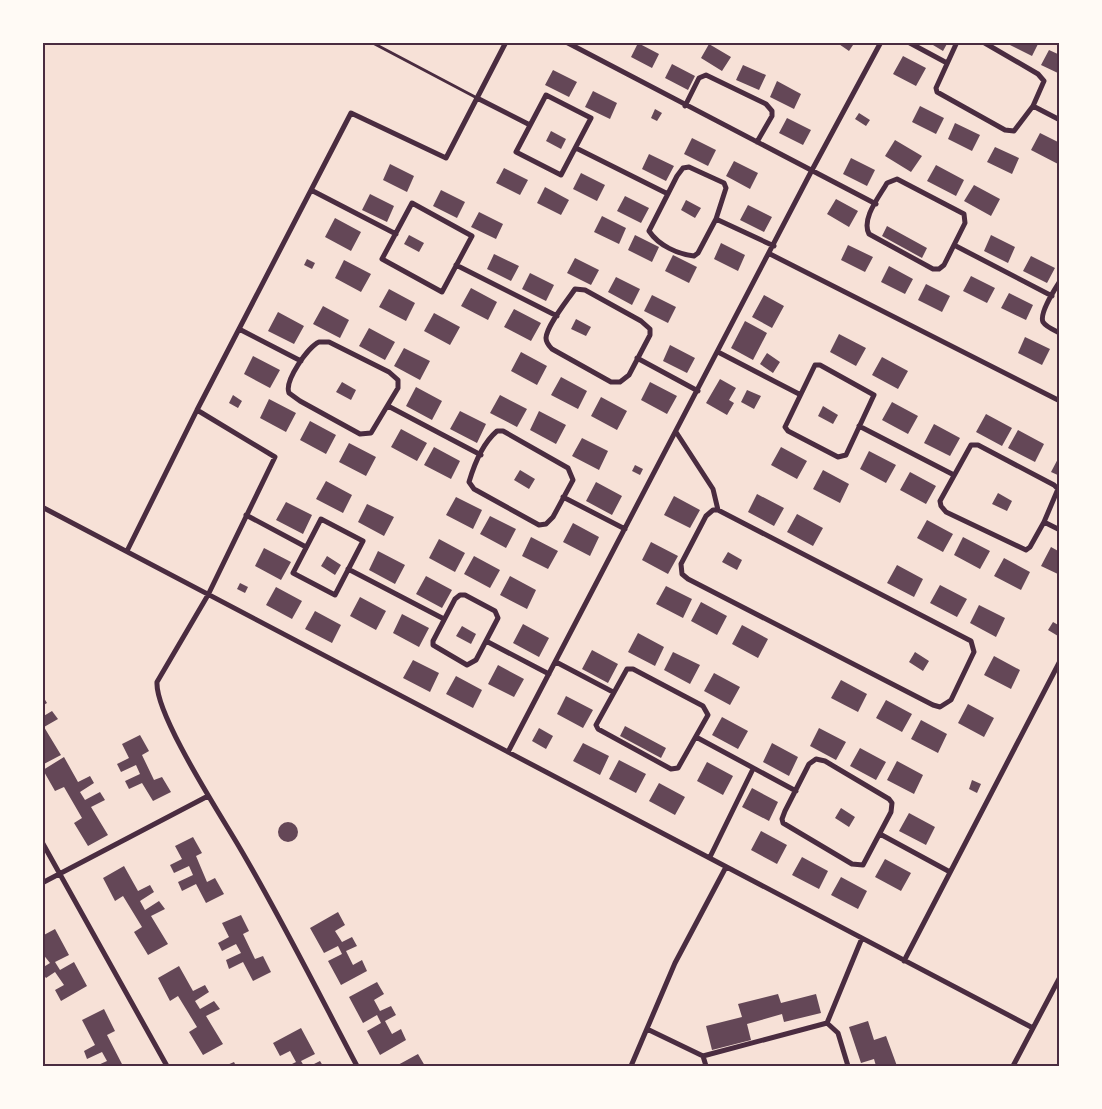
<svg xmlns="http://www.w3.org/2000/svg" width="1102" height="1109" viewBox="0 0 1102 1109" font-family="Figtree,sans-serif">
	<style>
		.building { fill: #644757 }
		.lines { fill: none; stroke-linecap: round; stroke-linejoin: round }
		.service { stroke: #4a2c40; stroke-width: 3 }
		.minor { stroke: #4a2c40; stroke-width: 5 }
		.neatline { fill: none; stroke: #4a2c40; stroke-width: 2 }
	</style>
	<rect width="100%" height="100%" fill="#f7e1d7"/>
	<path class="building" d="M836,42H855L849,51Z
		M928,42H948L943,51Z
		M1009,42H1039L1032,56L1008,44Z
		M638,43L659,54L652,68L631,57Z
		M709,44L731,57L722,71L701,58Z
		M1049,50L1060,55V74L1041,65Z
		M903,56L926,68L916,86L893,74Z
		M672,64L695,76L688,90L665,78Z
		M743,65L766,75L759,90L736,80Z
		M553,70L577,82L569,97L545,85Z
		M777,81L801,94L794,109L770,97Z
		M593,91L617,103L610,119L585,107Z
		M920,106L944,118L936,134L912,122Z
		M655,109L662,113L657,121L651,118Z
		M859,113L870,120L866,126L855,119Z
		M787,118L811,130L803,145L779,133Z
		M955,123L980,135L972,151L948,139Z
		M551,131L566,139L561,149L546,141Z
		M1040,133L1060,143L1058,164L1031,150Z
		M692,138L716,150L708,166L684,154Z
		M895,140L922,156L911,172L885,156Z
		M995,147L1019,158L1012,174L987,162Z
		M649,154L674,166L666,181L642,169Z
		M851,158L875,170L867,186L843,174Z
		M734,161L758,173L750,189L726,176Z
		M390,164L414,176L407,192L383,180Z
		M936,165L964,180L956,196L927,181Z
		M504,168L528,180L520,195L496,183Z
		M581,173L605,185L597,201L573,189Z
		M974,185L1000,199L991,216L964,201Z
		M545,187L569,200L561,215L537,203Z
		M441,190L465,202L457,218L433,206Z
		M370,194L394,206L387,222L362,210Z
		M625,196L649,208L641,223L617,211Z
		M836,199L858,211L849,227L827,214Z
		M686,200L701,208L695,218L681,210Z
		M748,205L772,217L764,232L740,220Z
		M479,212L503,224L496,239L471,227Z
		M602,216L626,228L619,244L594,232Z
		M335,218L361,232L351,251L325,237Z
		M887,226L927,248L922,258L882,236Z
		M409,235L424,243L419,252L404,244Z
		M635,235L659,247L652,262L628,250Z
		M991,235L1015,247L1008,263L984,251Z
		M721,243L745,255L738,271L714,259Z
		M848,245L873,257L865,272L841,260Z
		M494,254L519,266L511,281L487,269Z
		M673,255L697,267L689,283L665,271Z
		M1031,256L1055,268L1047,283L1023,271Z
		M575,258L599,270L591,285L567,273Z
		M307,259L315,263L312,269L304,265Z
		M344,260L371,274L361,292L335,278Z
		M889,266L913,279L905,294L881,282Z
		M530,273L554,285L546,301L522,289Z
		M971,276L995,288L987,303L963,291Z
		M616,277L640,289L632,305L608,292Z
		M926,284L950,296L942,312L918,300Z
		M471,288L497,302L488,320L461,306Z
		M389,289L415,303L406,321L379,307Z
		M1009,293L1033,305L1026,320L1001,308Z
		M652,295L676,307L668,323L644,311Z
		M764,295L784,306L772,328L752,317Z
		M323,306L349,320L340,338L313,324Z
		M514,309L541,323L531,341L504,327Z
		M278,312L304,326L294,344L268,331Z
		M434,313L460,327L450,345L424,331Z
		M576,319L591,327L586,336L571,329Z
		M745,321L767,333L753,360L731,348Z
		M369,328L395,342L385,360L359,346Z
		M839,334L866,348L856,366L830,352Z
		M1025,337L1050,349L1042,365L1018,353Z
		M670,345L695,358L687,373L663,361Z
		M404,348L430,361L420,380L394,366Z
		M521,352L547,366L537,385L511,371Z
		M767,353L780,362L773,373L760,364Z
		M253,356L280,370L270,388L244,374Z
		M882,357L908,371L898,389L872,375Z
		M561,377L587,391L578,409L551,395Z
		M720,379L736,388L729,400L734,403L727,415L706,403Z
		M342,382L356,390L351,400L336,392Z
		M650,382L677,396L667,414L641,400Z
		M416,387L442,401L432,420L406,406Z
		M747,390L761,396L754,409L741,402Z
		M233,395L242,401L238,408L229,403Z
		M500,395L527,409L517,427L490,413Z
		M601,397L627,411L617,430L591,416Z
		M269,399L296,413L286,432L260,418Z
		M892,402L918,416L908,434L882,420Z
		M823,406L838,415L833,424L818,416Z
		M460,411L486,424L477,443L450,429Z
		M539,411L566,425L556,444L530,430Z
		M986,414L1012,428L1002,446L976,432Z
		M310,421L336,435L326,454L300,440Z
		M934,424L960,438L950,456L924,443Z
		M401,429L427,443L417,461L391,447Z
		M1018,430L1044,444L1035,462L1008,448Z
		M582,438L608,451L599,470L572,456Z
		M349,443L376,457L366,476L339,462Z
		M434,447L460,461L451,479L424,465Z
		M781,447L807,461L797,479L771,465Z
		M869,451L896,465L886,483L860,469Z
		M1060,455V476L1051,472Z
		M635,465L643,469L640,475L632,471Z
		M520,470L535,479L529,489L514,480Z
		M823,470L849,484L840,503L813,489Z
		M910,472L936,486L926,504L900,490Z
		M326,481L352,495L343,513L316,499Z
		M596,482L622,496L612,515L586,501Z
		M998,493L1012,501L1007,511L992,504Z
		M757,494L784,508L774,526L748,512Z
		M674,496L700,510L690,528L664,515Z
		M456,497L482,510L473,529L446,515Z
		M286,502L312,515L303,534L276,520Z
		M367,504L394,517L384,536L358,522Z
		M797,514L823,528L813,546L787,532Z
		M490,516L516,529L506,548L480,534Z
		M927,520L953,534L943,552L917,538Z
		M573,523L599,537L590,556L563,542Z
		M531,537L558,551L548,569L522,556Z
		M963,537L990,551L980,569L954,555Z
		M439,539L465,553L455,572L429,558Z
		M651,542L678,556L668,574L642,560Z
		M1051,547L1060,552V575L1041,566Z
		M264,548L291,562L281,580L255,566Z
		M378,551L405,565L395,584L369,570Z
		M728,552L742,560L737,570L722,562Z
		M327,556L341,565L335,575L321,566Z
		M474,556L500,570L490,588L464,574Z
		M1004,558L1030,572L1021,590L994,576Z
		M897,565L923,579L914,597L887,583Z
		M426,576L452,590L442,608L416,594Z
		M510,576L536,590L527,609L500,595Z
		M240,583L248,587L245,593L237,589Z
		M940,585L967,599L957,617L930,603Z
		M666,586L692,599L683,618L656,604Z
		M276,587L302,601L292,619L266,605Z
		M360,597L386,611L376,630L350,616Z
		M701,602L727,616L717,635L691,621Z
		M979,605L1005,618L996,637L970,623Z
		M315,611L341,625L332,643L305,629Z
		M402,614L429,628L419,647L393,633Z
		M1053,622L1060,626L1058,636L1048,630Z
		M523,624L549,638L539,657L513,643Z
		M742,625L768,639L758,658L732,644Z
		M462,626L476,634L471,644L456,636Z
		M638,633L664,647L655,666L628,652Z
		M592,650L618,664L608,683L582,669Z
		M673,652L700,665L690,684L664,670Z
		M915,652L929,661L923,671L909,662Z
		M994,656L1020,670L1011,689L984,675Z
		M413,660L439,673L430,692L403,678Z
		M498,665L524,679L514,697L488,684Z
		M714,673L740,687L730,705L704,691Z
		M456,676L482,690L473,708L446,694Z
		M841,680L867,694L858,712L831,698Z
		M42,695L47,703L42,706Z
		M566,696L593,710L583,728L557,714Z
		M886,700L912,714L902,732L876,718Z
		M968,704L994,718L984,737L958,723Z
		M52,711L58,719L44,727L61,755L42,765V717Z
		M722,717L748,731L738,749L712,735Z
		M921,720L947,734L938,753L911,739Z
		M625,726L666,748L661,758L620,736Z
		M539,728L553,736L546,749L532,741Z
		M819,728L846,742L836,760L810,746Z
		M140,735L149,751L142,755L154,780L162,777L171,792L153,801L142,783L129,789L125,781L140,774L136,765L121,772L117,764L129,758L122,744Z
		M583,743L609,756L600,775L573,761Z
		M772,743L798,757L789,776L763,762Z
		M860,748L886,762L876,780L850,766Z
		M64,757L78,782L90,776L94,783L80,792L85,800L100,792L105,800L91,807L108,835L88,846L74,823L82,818L64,787L55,791L43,770Z
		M619,760L646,774L636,793L609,779Z
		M897,761L923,775L914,794L887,780Z
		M707,762L733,776L723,795L697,781Z
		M972,780L981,784L977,793L969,789Z
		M659,783L685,797L675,815L649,801Z
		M752,788L778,802L769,821L742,807Z
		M841,808L855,817L849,827L835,818Z
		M909,813L935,827L926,845L899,831Z
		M278 832a10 10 0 1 1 20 0a10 10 0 1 1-20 0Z
		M761,831L787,845L777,864L751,850Z
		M193,837L202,853L196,856L207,882L215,878L224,894L206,903L196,884L182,891L178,882L193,875L189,866L174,873L170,865L182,859L175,846Z
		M802,857L828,871L819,889L792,875Z
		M885,859L911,873L901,891L875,877Z
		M124,866L138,891L150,885L154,892L140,901L145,910L159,901L165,909L151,916L168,944L148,955L134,932L142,927L123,896L115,901L103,878Z
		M841,877L867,891L858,909L831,895Z
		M338,912L345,925L335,931L342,942L352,937L357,946L346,951L353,965L362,960L367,971L341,985L328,961L342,954L338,946L324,953L310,928Z
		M241,915L249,931L243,934L255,959L263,956L271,972L253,981L243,962L229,969L226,960L241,953L236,944L222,951L218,943L229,937L222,923Z
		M55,929L69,955L55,962L60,970L74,962L87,986L61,1001L55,990L64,985L55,972L46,978L42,973V968L50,963L42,953V936Z
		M179,966L193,991L205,985L209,992L195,1001L200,1009L214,1001L220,1009L206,1016L223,1044L203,1055L189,1032L197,1027L178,996L170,1001L158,978Z
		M377,982L384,994L374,1000L380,1011L391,1006L396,1015L385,1021L392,1034L401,1029L406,1040L380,1055L367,1031L381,1023L377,1015L363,1023L349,997Z
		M778,994L781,1003L816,994L821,1013L784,1022L782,1014L747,1024L751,1040L712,1050L706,1026L742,1017L738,1004Z
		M104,1009L115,1031L107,1035L123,1066H96L107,1061L102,1052L87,1059L84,1051L95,1045L82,1020Z
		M868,1021L874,1040L886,1036L897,1066H876L874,1059L861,1063L849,1027Z
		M301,1028L315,1054L301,1061L304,1066H288L296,1062L290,1051L280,1056L273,1043Z
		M418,1054L425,1066H396Z
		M320,1061L323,1066H310Z
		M234,1062L236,1066H225Z"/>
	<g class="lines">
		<path class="service" d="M371,42L477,98"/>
		<path class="minor" d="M566,42L876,204
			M908,42L947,63
			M957,42L936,88L937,92L1005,130L1014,131L1033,106L1044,81L1038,74L983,42
			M546,95L591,118L561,175L516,152Z
			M477,98L530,125
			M685,106L699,78L706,75L766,104L772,111V116L757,142
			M1033,106L1060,120
			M576,148L668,194
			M689,167L724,183L726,188L716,219L698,253L694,256C678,254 659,246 649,231L677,176L683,168Z
			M897,179L964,214L965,223L944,265L939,269H933L869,234C861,219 879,197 887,183Z
			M311,190L396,234
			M412,203L472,236L442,292L382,259Z
			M716,219L774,246
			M954,245L1052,296
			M770,254L1060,401
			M456,265L557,316
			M1060,281C1055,289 1039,313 1043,322C1046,327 1054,330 1060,333
			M575,289L585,290L641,321L650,329V335L629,375L620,382H611L552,349C549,346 546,343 546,338C547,325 567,301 575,289Z
			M239,329L301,361
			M319,342H329L389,372L398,380V388L371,433L360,434L300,401L289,393C284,381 308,347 319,342Z
			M718,352L799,394
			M637,358L698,391
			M815,365H820L874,395L846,455L838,457L788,431L785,427Z
			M388,406L481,455
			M859,426L954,475
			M497,431H503L568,468L573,480L553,517L546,524L539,525L474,489L469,482C474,465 483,443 497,431Z
			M676,432L713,489L718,510
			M971,445H978L1054,485L1058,489L1044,522L1030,547L1026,550L946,512L941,506L940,501Z
			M563,497L625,529
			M42,507L1033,1028
			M713,510H718L971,641L974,652L951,700L940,707L933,705L688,579L682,574L681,564L706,516Z
			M246,515L306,547
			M321,519L363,541L335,595L293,573Z
			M1044,522L1060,530
			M127,551L197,410
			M348,569L444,619
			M460,595H465L495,611L498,618L476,660L467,665L433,645V641L455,599Z
			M486,641L549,674
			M556,662L613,692
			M627,669H633L703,706L708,715L678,768L671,769L598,729L596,725Z
			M696,737L796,791
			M508,752L812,170L881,42
			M816,759L825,761L889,799L892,803L891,812L863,865L852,864L783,823L782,819L785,811L809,764Z
			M880,834L950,872
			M42,842L167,1066
			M710,857L753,769
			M42,883L208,796
			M904,961L1060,661
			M827,1023L862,938
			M647,1029L703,1056L706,1066
			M703,1056L827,1023L838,1033L848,1066
			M357,1066C319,994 282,920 241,850C222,817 155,715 157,682L208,595L275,457L197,410L351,113L446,158L506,42
			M631,1066L675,963L726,867
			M1013,1066L1060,977"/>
	</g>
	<rect width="1102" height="1109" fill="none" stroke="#fffaf5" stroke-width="88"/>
	<rect x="44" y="44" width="1014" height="1021" class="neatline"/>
</svg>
